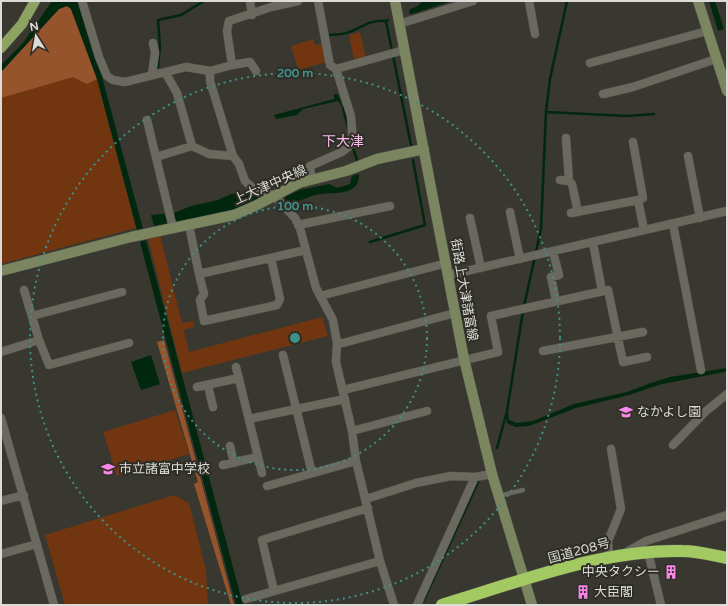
<svg xmlns="http://www.w3.org/2000/svg" width="728" height="606" viewBox="0 0 728 606" font-family="'Varela Round','Noto Sans JP',sans-serif">
	<style>
		.green { fill: #71360f }
		.forest { fill: #96542d }
		.water { fill: #01270f }
		.lines { fill: none; stroke-linecap: round; stroke-linejoin: round }
		.stream { stroke: #01270f; stroke-width: 2.5 }
		.lane-casing { stroke: #55544d; stroke-width: 5 }
		.street-casing { stroke: #55544d; stroke-width: 9 }
		.secondary-casing { stroke: #55544d; stroke-width: 11 }
		.primary-casing { stroke: #55544d; stroke-width: 11 }
		.highway-casing { stroke: #55544d; stroke-width: 13 }
		.lane { stroke: #6a6960; stroke-width: 4 }
		.street { stroke: #6a6960; stroke-width: 8 }
		.secondary { stroke: #7b8661; stroke-width: 10 }
		.primary { stroke: #8ca361; stroke-width: 10 }
		.highway { stroke: #a3ca62; stroke-width: 12 }
		.ring { fill: none; stroke: #428f88; stroke-width: 2; stroke-dasharray: 2 4 }
		.labels { text-anchor: middle; dominant-baseline: central; stroke-width: 4; stroke-linejoin: round; paint-order: stroke }
		.street-label { font-size: 13px; fill: #dcdbd7; stroke: #2e2d26 }
		.poi-label { font-size: 13px; fill: #dcdbd7; stroke: #2e2d26; text-anchor: start }
		.neighbourhood-label { font-size: 14px; fill: #fcbbef; stroke: #2e2d26 }
		.centre { fill: #428f88; stroke: #2e2d26; stroke-width: 2 }
		.ring-label { font-size: 12px; text-anchor: middle; font-weight: bold; fill: #428f88; stroke: #2e2d26; stroke-width: 4; stroke-linejoin: round; paint-order: stroke }
	</style>
	<rect width="100%" height="100%" fill="#383730"/>
	<path class="green" d="M71,9L97,79L136,228L1,264V72Z
		M360,32L366,58L354,60L349,35Z
		M313,39L315,45L324,43L327,62L298,70L291,46Z
		M160,235L182,323L193,321L194,327L184,330L189,352L322,317L328,336L182,373L148,238Z
		M175,410L189,454L117,476L103,432Z
		M174,495L189,503L206,570L208,605H65L45,535Z"/>
	<path class="forest" d="M67,5L71,9L97,79L87,84L73,77L1,98V72L59,9Z
		M164,340L234,605H231L194,484L198,482L157,342Z"/>
	<path class="water" d="M52,1H77L102,77L143,229L137,230L97,79L71,9L67,6L59,9L1,72V65L23,43Z
		M423,1H452L412,14L409,13L410,9L416,7Z
		M709,1H715L724,29L718,31Z
		M334,94H338L343,108L338,101L303,109L297,115L276,119L274,115L334,99Z
		M359,174C360,196 335,192 322,194C311,195 300,201 289,205L285,200V197L300,190L329,184L337,188L350,184L352,176Z
		M249,193L258,195L257,200L231,211L154,226L151,215L174,213L191,206L218,200L231,194Z
		M146,240L243,605H236L140,242Z
		M151,355L160,384L141,390L131,362Z
		M727,368V371L724,372L662,384L629,395L576,408L529,426L515,427L507,423L509,420L517,423L533,421L574,404L627,392L651,383L670,377Z"/>
	<g class="lines">
		<path class="stream" d="M388,20L386,21L411,145
			M330,35C336,34 343,35 349,32C362,27 372,19 386,21
			M158,67L160,47L158,20L181,15L204,1
			M343,108L348,127
			M546,112L627,116L654,114
			M353,148L357,160
			M370,242L425,225L413,160
			M524,306L541,229L546,112L550,79L567,1
			M507,413L508,422L510,423
			M497,448L507,411L523,311
			M424,600L478,482"/>
		<defs>
			<path id="lane" d="M499,496L523,490"/>
			<path id="street" d="M82,1L99,57L107,76L113,80L125,82L186,67L210,71L232,65L227,31L229,21L271,7L298,1
				M250,1L252,15
				M318,1L330,65L336,69
				M529,1L535,34
				M399,24L473,1
				M590,63L707,31
				M232,65L250,62L256,71
				M210,71V81L233,156
				M165,72L177,93L192,146L209,154L233,156L239,164L245,181L254,189L267,192L274,196L295,218L300,228L316,288L333,320L337,343L336,362L352,431L356,461L380,561L394,605
				M152,74L155,53L153,43
				M603,94L633,87L716,59
				M147,120L173,228
				M566,138L569,181
				M633,142L643,198L638,200
				M688,156L700,218
				M156,157L192,146
				M303,180L311,175L310,166L342,152L353,143L351,116L336,69L404,50
				M560,180L569,181L572,184L578,212
				M510,212L520,259
				M571,213L638,200L644,230
				M470,218L481,268
				M673,224L701,370
				M189,225L199,274L306,250
				M298,225L390,206
				M593,243L602,291
				M553,252L559,275L551,277L556,301
				M199,274L204,294L200,300L204,321L277,305L280,299L271,258
				M449,275L727,211
				M24,290L39,340
				M320,296L447,263
				M32,316L122,292
				M337,343H343L455,313
				M543,351L643,332
				M1,352L39,340L49,365L129,343
				M283,355L312,473
				M236,367L262,473
				M208,385L213,407
				M197,387L239,378
				M343,390L498,352L491,316L608,290L623,362L647,357
				M1,418L54,605
				M249,419L345,399
				M352,431L427,411
				M673,445L705,412L727,394
				M230,446L234,463
				M223,465L258,457
				M267,486L356,461
				M366,499L416,483L451,476L475,477L492,474
				M1,501L24,495
				M648,552L661,605
				M625,553L646,541L727,515
				M1,554L37,544
				M609,557L608,541L621,509L611,449
				M274,591L262,540L368,508
				M246,599L380,561
				M417,605L475,477"/>
			<path id="secondary" d="M395,1L464,359L492,474L532,605
				M698,1L727,91
				M1,271L131,237L234,215L257,205L299,183L346,171L377,159L424,149"/>
			<path id="primary" d="M1,48L22,24L35,1"/>
			<path id="highway" d="M442,605C518,582 602,549 682,551C697,551 712,555 727,558"/>
		</defs>
		<use href="#lane" class="lane-casing"/>
		<use href="#street" class="street-casing"/>
		<use href="#secondary" class="secondary-casing"/>
		<use href="#primary" class="primary-casing"/>
		<use href="#highway" class="highway-casing"/>
		<use href="#lane" class="lane"/>
		<use href="#street" class="street"/>
		<use href="#secondary" class="secondary"/>
		<use href="#primary" class="primary"/>
		<use href="#highway" class="highway"/>
	</g>
	<g class="ring">
		<circle cx="295" cy="338" r="132"/>
		<circle cx="295" cy="338" r="265"/>
	</g>
	<defs>
		<symbol id="school-bare" viewBox="-9 -9 18 18"><path d="M0-5L7-2L0 1L-7-2ZM-4 1L0 2.5L4 1V4Q0 6-4 4Z" fill="#fa87e7" stroke="#2e2d26" stroke-width="2.5" paint-order="stroke"/></symbol>
		<symbol id="building-bare" viewBox="-9 -9 18 18"><path d="M-4-6H4V6H1V3H-1V6H-4ZM-2.5-4.3h1.7v1.8h-1.7ZM.8-4.3h1.7v1.8H.8ZM-2.5-1h1.7V.8h-1.7ZM.8-1h1.7V.8H.8Z" fill="#fa87e7" stroke="#2e2d26" stroke-width="2.5" paint-order="stroke"/></symbol>
	</defs>
	<g fill-rule="evenodd">
		<use href="#school-bare" x="616" y="402" width="20" height="20"/>
		<use href="#school-bare" x="98" y="459" width="20" height="20"/>
		<use href="#building-bare" x="661" y="562" width="20" height="20"/>
		<use href="#building-bare" x="573" y="582" width="20" height="20"/>
	</g>
	<g class="labels">
		<g class="street-label">
			<text transform="translate(270 185) rotate(-24)">上大津中央線</text>
			<text transform="translate(464 290) rotate(80)">街路上大津諸富線</text>
			<text transform="translate(579 551) rotate(-15)">国道208号</text>
		</g>
		<g class="poi-label">
			<text x="637" y="412">なかよし園</text>
			<text x="119" y="469">市立諸富中学校</text>
			<text x="660" y="572" text-anchor="end">中央タクシー</text>
			<text x="594" y="592">大臣閣</text>
		</g>
		<g class="neighbourhood-label">
			<text x="343" y="141">下大津</text>
		</g>
	</g>
	<circle cx="295" cy="338" r="6" class="centre"/>
	<g class="ring-label">
		<text x="295" y="77">200 m</text>
		<text x="295" y="210">100 m</text>
	</g>
	<rect width="728" height="606" fill="none" stroke="#dcdbd7" stroke-width="4"/>
	<g transform="translate(36 36) rotate(349)" stroke="#2e2d26" stroke-width="3" paint-order="stroke">
	<path d="M0-3L7 15L0 10L-7 15Z" fill="#dcdbd7"/>
	<text y="-6" font-size="11" font-weight="bold" text-anchor="middle" fill="#dcdbd7">N</text>
	</g>
</svg>
